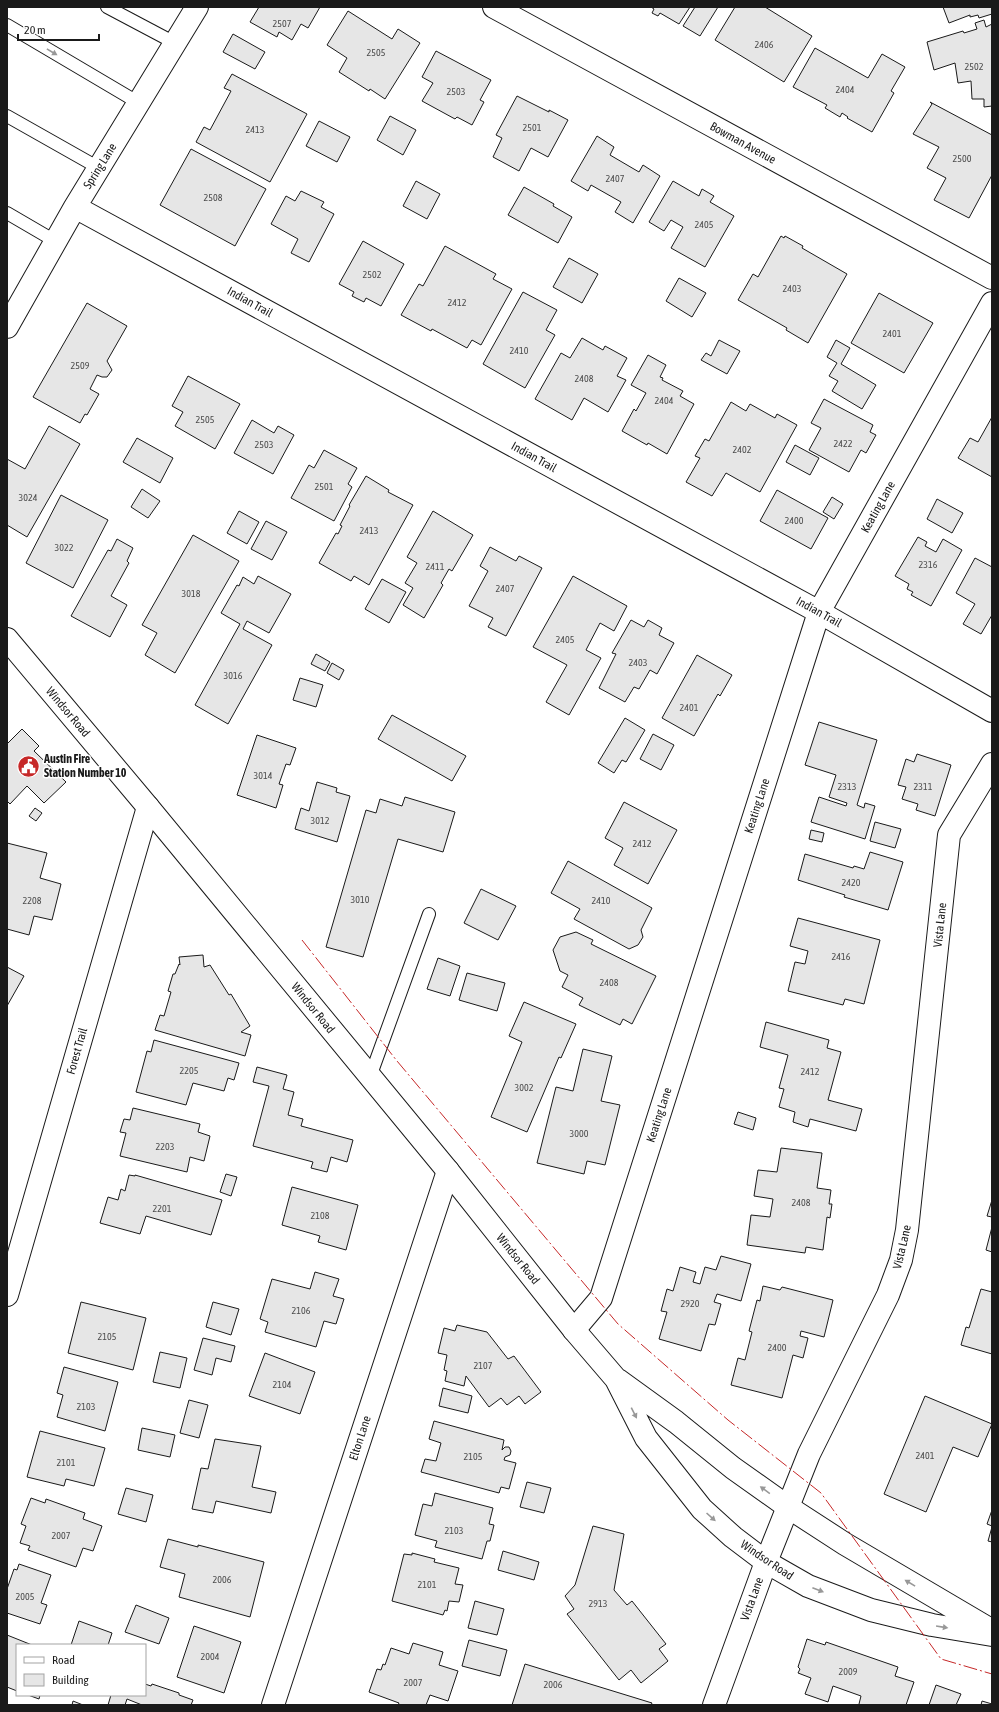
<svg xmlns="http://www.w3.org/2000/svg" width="999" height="1712" viewBox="0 0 999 1712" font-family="'Asap Condensed',sans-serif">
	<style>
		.building { fill: #e6e6e6; stroke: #1a1a1a }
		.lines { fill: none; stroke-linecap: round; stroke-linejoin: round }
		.service-casing { stroke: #1a1a1a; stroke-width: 14 }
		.minor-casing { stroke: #1a1a1a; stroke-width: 24 }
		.tertiary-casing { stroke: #1a1a1a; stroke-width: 24 }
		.service { stroke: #fff; stroke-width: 12 }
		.minor { stroke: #fff; stroke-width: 22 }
		.tertiary { stroke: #fff; stroke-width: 22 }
		.power { stroke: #c62828; stroke-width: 1; stroke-dasharray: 14 3 2 3; stroke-linecap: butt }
		.oneway { fill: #989898 }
		.labels { text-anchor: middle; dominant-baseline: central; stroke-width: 3; stroke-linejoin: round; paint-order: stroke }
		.number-label { font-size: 10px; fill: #4d4d4d }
		.street-label { font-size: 12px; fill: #1a1a1a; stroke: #fff }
		.poi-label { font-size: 12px; font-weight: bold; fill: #1a1a1a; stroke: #fff; text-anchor: start }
	</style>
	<rect width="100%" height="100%" fill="#fff"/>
	<path class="building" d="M259,7H320L308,28L301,24L292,40L279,32L277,37L250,22Z
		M651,7H690L679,24L660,13L658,16L652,13L654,9Z
		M695,7H718L700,36L683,26Z
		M735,7H765L812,36L784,82L715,40Z
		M943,7H992V14L979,18L978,15L970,17V15L949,23Z
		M348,11L392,39L398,29L420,43L385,99L370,89L369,91L339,72L347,58L327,45Z
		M984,20L986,27L992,24V106L984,107V99H972L971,81L958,83L955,63L934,70L927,42L963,31L964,33L977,29L975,23Z
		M233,34L265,52L255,69L223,52Z
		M815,48L868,78L882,54L905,67L891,91L894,93L872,132L847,118L848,117L842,113L840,117L825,108L827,105L793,87Z
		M436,51L491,80L480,100L484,102L472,125L457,117L455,119L422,101L433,83L422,77Z
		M232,74L307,114L270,182L196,142L204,127L210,130L231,91L224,88Z
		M517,96L549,112V110L568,120L548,157L531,148L519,171L493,157L502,138L496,135Z
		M930,102L992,135V175L969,218L934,200L946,178L927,168L939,147L913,134L932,104Z
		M390,116L416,130L403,155L377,140Z
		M319,121L350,137L337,162L306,146Z
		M597,136L614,147L610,155L639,172L643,165L660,176L633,223L615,212L621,202L591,185L588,191L571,181Z
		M191,149L266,189L235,246L160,205Z
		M416,181L440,194L427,219L403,206Z
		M673,181L699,196L702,189L714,196L710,202L734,216L705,267L671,248L683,227L671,220L664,231L649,222Z
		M524,187L554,204L553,206L572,217L558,243L508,215Z
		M301,191L324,202L321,207L334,214L309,262L291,253L298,239L271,224L286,196L295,201Z
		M781,236L784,238L785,236L803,246L802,248L847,274L808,343L786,330L787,328L738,300L753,274L758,277Z
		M363,241L404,264L381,306L366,298L364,302L352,296L354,292L339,284Z
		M445,246L496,274L493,279L512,289L481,345L472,340L467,348L432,329L431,331L401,315L419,284L423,286Z
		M569,258L598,274L582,303L553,287Z
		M679,278L706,293L692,317L666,301Z
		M523,292L557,310L546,330L555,335L525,388L483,364Z
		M879,293L933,323L904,373L851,343Z
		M87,303L127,326L107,361L112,370L107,377H102L97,375L90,389L99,394L87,415L85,414L80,423L33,397Z
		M582,338L603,350L605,346L627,358L617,376L626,380L608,412L584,398L572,420L535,399L561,353L570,358Z
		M719,340L740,351L727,374L701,360L706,353L711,356Z
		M836,340L850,348L841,364L876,385L862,409L832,391L838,381L829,376L837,363L827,357Z
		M648,355L666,365L660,377L663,378L662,380L683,391L680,396L694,404L667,454L648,443L647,445L622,431L634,409L636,411L646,393L631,385Z
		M188,376L240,404L215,449L175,426L183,412L172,406Z
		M824,399L873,425L870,432L876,435L866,453L861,450L849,472L809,450L821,428L811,423Z
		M731,402L746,411L750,404L775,418L777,414L797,425L760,492L726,473L712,496L686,482L700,458L695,456L705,439L709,441Z
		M992,417V477L958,458L970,438L978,442Z
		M252,420L274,433L278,426L294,435L273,474L234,453Z
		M49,426L80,444L27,537L7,525V459L25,469Z
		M137,438L173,458L160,483L123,462Z
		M795,445L819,458L810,475L786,462Z
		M324,450L357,468L348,484L352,487L334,521L291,498L309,465L314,468Z
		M366,476L389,490L388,492L413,505L369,585L354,576L351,581L319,563L336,533L338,534L342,526L340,525L350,506L349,505Z
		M142,489L160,501L148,518L131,507Z
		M777,490L828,518L811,549L760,521Z
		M61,495L108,520L73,588L26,563Z
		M832,497L843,504L834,519L823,512Z
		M937,499L963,513L952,533L927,519Z
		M239,511L259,522L247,544L227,533Z
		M433,511L473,535L452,571L449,569L441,583L443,585L424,618L403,605L413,588L405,583L417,563L407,557Z
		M266,521L287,532L272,560L251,549Z
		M193,535L239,561L175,673L145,655L157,633L142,625Z
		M918,537L927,542L925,546L936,552L943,539L962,550L931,606L911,595L913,592L907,589L909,584L895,576Z
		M117,539L133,548L127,561L129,563L111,596L127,605L110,637L71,616L108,550L111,551Z
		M490,547L516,561L519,556L542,568L506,636L488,627L493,618L469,606L488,571L480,566Z
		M975,558L992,567V615L981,634L963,624L975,604L956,593Z
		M258,576L291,594L269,633L247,621L243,629L272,645L228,724L195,705L240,624L221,613L237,585L239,586L243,577L254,584Z
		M573,576L627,606L614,631L600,623L586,650L601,658L569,715L546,702L567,665L533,647Z
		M382,579L406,592L389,623L365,609Z
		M631,620L644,627L648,620L662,628L659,635L674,643L657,674L650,670L639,689L634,687L625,702L599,688L616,654L612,653Z
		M316,654L330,662L325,671L311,664Z
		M697,655L732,675L720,696L718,694L694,736L662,718Z
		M332,663L344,670L339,680L327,673Z
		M300,678L323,685L316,707L293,700Z
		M392,715L466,756L452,781L378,739Z
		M625,718L645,730L626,762L622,760L614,773L598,763Z
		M819,722L877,740L857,805L864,808L865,803L875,806L865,839L811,822L819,797L846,806L847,803L829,797L836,775L805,765Z
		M22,729L39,746L34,751L66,782L44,803L27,786L10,804L7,801V744Z
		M653,734L674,745L661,770L640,759Z
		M257,735L296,748L290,765L286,764L279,784L283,785L276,808L237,795Z
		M917,754L951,765L935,816L916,810L918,804L902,799L906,787L898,785L906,759L914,762Z
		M317,782L337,788L336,792L350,796L337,842L295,829L301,808L309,811Z
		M405,797L455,812L443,852L398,839L363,957L326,947L366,810L376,813L380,799L402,806Z
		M624,802L677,830L648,884L614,865L623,848L605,838Z
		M35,808L42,813L36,821L29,816Z
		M875,822L901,829L895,848L870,841Z
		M811,830L824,833L822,842L809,839Z
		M7,843L47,853L40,878L61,884L52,920L34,916L29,935L7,929Z
		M870,852L903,862L888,910L844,897L845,895L798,880L805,854L853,868L854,866L864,869Z
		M568,861L652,908L641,930L643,937L638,945L629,949L574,919L580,909L551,893Z
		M481,889L516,906L498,940L464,923Z
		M798,918L880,940L864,1004L845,999L843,1005L788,991L795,962L805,964L808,951L790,946Z
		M576,932L593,940L591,944L656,976L632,1024L623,1019L620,1025L579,1005L583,998L562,987L568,975L560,971L553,950L560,937Z
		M203,955L204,967L210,965L229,995L231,994L250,1026L241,1032L251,1035L245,1056L155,1030L160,1015L164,1016L171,992L168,991L173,974H175L179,964L180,965L179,957Z
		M438,958L460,966L450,996L427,989Z
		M7,967L24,976L7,1006Z
		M467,973L505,983L497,1011L459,1000Z
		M524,1002L576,1024L561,1058L559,1057L527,1132L491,1117L522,1042L509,1036Z
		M766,1022L829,1040L827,1048L841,1052L828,1100L862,1109L856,1131L810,1119L808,1127L793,1122L795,1112L779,1107L784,1089L779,1088L788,1055L760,1047Z
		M154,1040L239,1063L234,1080L228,1078L224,1091L193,1083L186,1105L136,1092L147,1051L151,1052Z
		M583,1049L612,1056L601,1101L620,1105L605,1165L587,1161L584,1174L537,1163L556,1087L573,1091Z
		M257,1067L287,1075L283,1089L294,1092L288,1115L303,1119L301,1126L353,1140L347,1162L331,1157L327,1172L311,1168L313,1162L253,1146L269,1086L253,1082Z
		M133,1108L200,1124L198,1132L210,1136L204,1161L190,1157L187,1172L120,1156L126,1133L120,1132L124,1119L130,1120Z
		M738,1112L756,1118L753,1130L734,1124Z
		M781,1148L822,1153L817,1188L831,1190L829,1204H832L830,1218L827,1217L823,1250L806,1247L805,1253L747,1245L751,1215L770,1217L773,1199L754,1196L758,1170L777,1172Z
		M226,1174L237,1177L231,1196L220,1192Z
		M129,1175L135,1176V1175L222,1200L211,1235L146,1216L140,1234L100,1223L108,1197L118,1200L121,1189L125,1191Z
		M292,1187L358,1205L346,1250L318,1242L320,1236L282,1225Z
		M992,1200V1217L987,1216Z
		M992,1227V1252L986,1250Z
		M721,1256L751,1264L741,1301L717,1294L714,1302L721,1304L715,1325L709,1324L701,1351L659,1339L667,1312L661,1311L667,1289L673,1291L680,1267L696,1272L693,1282L700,1284L705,1267L716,1270Z
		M315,1272L339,1279L333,1296L344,1299L336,1324L324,1321L316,1347L265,1332L268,1322L260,1319L272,1279L310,1289Z
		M763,1286L780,1290L782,1287L833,1300L824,1337L801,1331L800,1336L808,1338L803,1358L793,1355L782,1398L731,1385L738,1358L745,1360L752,1332L749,1331L757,1300L760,1301Z
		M981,1289L992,1292V1354L961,1345L966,1327L969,1328Z
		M81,1302L146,1318L133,1370L68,1353Z
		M213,1302L239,1309L231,1335L206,1327Z
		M457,1325L487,1332L508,1359L514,1356L541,1392L525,1404L519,1396L507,1405L501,1398L489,1407L466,1376L464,1386L445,1381L447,1371L444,1370L447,1355L438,1353L444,1328L455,1331Z
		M203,1338L235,1346L231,1362L216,1358L212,1375L194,1370Z
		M160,1352L187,1358L180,1388L153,1382Z
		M265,1353L315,1372L300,1414L249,1396Z
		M64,1367L118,1382L105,1431L57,1417L63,1395L57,1393Z
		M443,1388L472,1396L468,1413L439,1406Z
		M925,1396L992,1424L978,1457L953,1447L926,1512L884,1494Z
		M189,1400L208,1405L199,1438L180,1433Z
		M434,1421L504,1440L502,1450L505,1447H509L511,1451L510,1455L505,1457L504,1460L516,1463L509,1489L501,1487L499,1493L421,1472L425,1459L436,1461L441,1443L429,1439Z
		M142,1428L175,1435L170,1457L138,1450Z
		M40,1431L105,1448L94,1486L66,1479L64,1486L27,1477Z
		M215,1439L261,1446L252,1487L276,1492L271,1513L216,1501L213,1513L192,1509L201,1468L208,1469Z
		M527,1482L551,1488L544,1513L520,1507Z
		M126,1488L153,1495L146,1522L118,1514Z
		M435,1493L493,1508L489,1524L494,1525L490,1541H487L482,1559L435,1547L437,1541L415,1535L423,1504L432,1506Z
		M31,1498L45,1503L46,1499L85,1513L83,1519L102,1526L93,1551L83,1548L76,1567L28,1550L30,1546L20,1543L26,1526L21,1524Z
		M992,1510V1526L987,1524Z
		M593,1526L624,1534L614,1590L627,1605L632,1601L666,1644L659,1649L668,1661L641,1683L631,1670L619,1680L567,1614L574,1609L565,1596L575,1585Z
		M992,1527V1542L988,1541Z
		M168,1539L198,1547V1545L264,1562L250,1617L179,1597L185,1574L160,1567Z
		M503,1551L539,1562L534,1580L498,1570Z
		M412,1553L435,1559L434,1562L459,1568L455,1584L463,1585L459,1602L449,1601L447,1611L445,1610L443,1615L392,1601L404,1554L412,1555Z
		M19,1564L51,1575L41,1603L47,1605L40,1624L7,1613V1589L14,1569L17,1570Z
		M475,1601L504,1609L497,1635L468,1628Z
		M136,1605L169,1618L159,1644L125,1632Z
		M79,1621L112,1633L108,1645H71Z
		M194,1626L241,1642L224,1693L177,1677Z
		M7,1635L32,1645H17V1691L7,1687Z
		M807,1639L825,1645L826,1642L898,1667L895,1676L914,1682L906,1705H860L859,1704L861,1696L833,1686L828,1702L805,1694L811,1678L798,1673L800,1669L798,1667Z
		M469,1640L507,1650L500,1676L462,1666Z
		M413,1643L443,1652L439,1665L458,1671L448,1701L430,1695L426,1705H398L399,1703L369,1692L377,1669L381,1670L383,1664L385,1665L391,1648L409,1654Z
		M525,1664L652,1703L651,1705H512Z
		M145,1684L151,1686L152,1684L179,1693V1695L193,1700L191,1705H142L127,1699L125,1705H108L111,1695H145Z
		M936,1685L961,1694L956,1705H929Z
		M28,1695H40L39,1699Z
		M73,1701L83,1705H72Z
		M982,1701L992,1704V1705H981Z"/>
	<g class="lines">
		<defs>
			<path id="service" d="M107,7L175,43
				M7,25L139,103
				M7,116L99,168
				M7,213L55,241
				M370,1077L429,914"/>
			<path id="minor" d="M494,7L992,278
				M75,207L819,612L992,711
				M7,327L75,207L197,7
				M7,1295L148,807
				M574,1330L601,1298L819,612L992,303
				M273,1705L448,1171
				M714,1705L766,1562L809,1454L888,1295L901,1260L907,1230L949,835L992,764"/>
			<path id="tertiary" d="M7,639L148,807L448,1171L574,1330L616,1379L646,1438L702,1509L733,1537L766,1562L808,1586L871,1610L932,1625L992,1635
				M618,1380L676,1422L733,1468L788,1507L845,1544L991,1630"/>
		</defs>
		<use href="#service" class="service-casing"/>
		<use href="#minor" class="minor-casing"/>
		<use href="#tertiary" class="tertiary-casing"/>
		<use href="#service" class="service"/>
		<use href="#minor" class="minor"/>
		<use href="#tertiary" class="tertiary"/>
		<path class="power" d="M302,940L397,1061L618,1324L728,1420L821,1493L941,1659L992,1674"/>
	</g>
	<defs><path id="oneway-solid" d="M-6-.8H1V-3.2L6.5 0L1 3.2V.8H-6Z"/></defs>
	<g class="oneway">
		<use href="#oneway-solid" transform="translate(52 52) rotate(31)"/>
		<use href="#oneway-solid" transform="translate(634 1413) rotate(63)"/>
		<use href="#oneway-solid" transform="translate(765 1490) rotate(-144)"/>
		<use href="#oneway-solid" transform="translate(711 1517) rotate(42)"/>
		<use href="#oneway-solid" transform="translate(910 1583) rotate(-149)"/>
		<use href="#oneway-solid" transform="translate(818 1590) rotate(21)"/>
		<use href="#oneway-solid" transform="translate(942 1627) rotate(9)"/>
	</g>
	<defs>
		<symbol id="civic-disc" viewBox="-11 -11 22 22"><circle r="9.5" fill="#c62828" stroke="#fff"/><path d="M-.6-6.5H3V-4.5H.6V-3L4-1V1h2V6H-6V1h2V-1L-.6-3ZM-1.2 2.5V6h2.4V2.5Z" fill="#fff"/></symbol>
	</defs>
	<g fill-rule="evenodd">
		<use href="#civic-disc" x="16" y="754" width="25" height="25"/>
	</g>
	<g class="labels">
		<g class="number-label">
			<text x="282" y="23">2507</text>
			<text x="764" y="44">2406</text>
			<text x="376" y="52">2505</text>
			<text x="974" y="66">2502</text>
			<text x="845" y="89">2404</text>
			<text x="456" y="91">2503</text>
			<text x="532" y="127">2501</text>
			<text x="255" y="129">2413</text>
			<text x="962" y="158">2500</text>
			<text x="615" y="178">2407</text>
			<text x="213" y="197">2508</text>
			<text x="704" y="224">2405</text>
			<text x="372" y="274">2502</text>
			<text x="792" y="288">2403</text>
			<text x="457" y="302">2412</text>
			<text x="892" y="333">2401</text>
			<text x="519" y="350">2410</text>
			<text x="80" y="365">2509</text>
			<text x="584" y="378">2408</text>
			<text x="664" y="400">2404</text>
			<text x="205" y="419">2505</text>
			<text x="843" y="443">2422</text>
			<text x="264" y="444">2503</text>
			<text x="742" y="449">2402</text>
			<text x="324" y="486">2501</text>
			<text x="28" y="497">3024</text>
			<text x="794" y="520">2400</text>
			<text x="369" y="530">2413</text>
			<text x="64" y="547">3022</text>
			<text x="928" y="564">2316</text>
			<text x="435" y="566">2411</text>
			<text x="505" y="588">2407</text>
			<text x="191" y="593">3018</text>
			<text x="565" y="639">2405</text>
			<text x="638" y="662">2403</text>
			<text x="233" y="675">3016</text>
			<text x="689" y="707">2401</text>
			<text x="263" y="775">3014</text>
			<text x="847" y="786">2313</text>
			<text x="923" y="786">2311</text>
			<text x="320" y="820">3012</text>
			<text x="642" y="843">2412</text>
			<text x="851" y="882">2420</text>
			<text x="360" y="899">3010</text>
			<text x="32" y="900">2208</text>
			<text x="601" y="900">2410</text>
			<text x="841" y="956">2416</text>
			<text x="609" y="982">2408</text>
			<text x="189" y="1070">2205</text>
			<text x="810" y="1071">2412</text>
			<text x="524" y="1087">3002</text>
			<text x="579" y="1133">3000</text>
			<text x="165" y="1146">2203</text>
			<text x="801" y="1202">2408</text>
			<text x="162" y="1208">2201</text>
			<text x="320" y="1215">2108</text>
			<text x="690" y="1303">2920</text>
			<text x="301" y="1310">2106</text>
			<text x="107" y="1336">2105</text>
			<text x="777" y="1347">2400</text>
			<text x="483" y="1365">2107</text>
			<text x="282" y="1384">2104</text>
			<text x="86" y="1406">2103</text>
			<text x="925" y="1455">2401</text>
			<text x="473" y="1456">2105</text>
			<text x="66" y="1462">2101</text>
			<text x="454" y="1530">2103</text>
			<text x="61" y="1535">2007</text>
			<text x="222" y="1579">2006</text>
			<text x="427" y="1584">2101</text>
			<text x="25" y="1596">2005</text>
			<text x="598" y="1603">2913</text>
			<text x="210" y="1656">2004</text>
			<text x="848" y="1671">2009</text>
			<text x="413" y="1682">2007</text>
			<text x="553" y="1684">2006</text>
		</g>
		<g class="street-label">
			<text transform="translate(743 143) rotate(29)">Bowman Avenue</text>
			<text transform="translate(100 166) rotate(-58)">Spring Lane</text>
			<text transform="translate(250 302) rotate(29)">Indian Trail</text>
			<text transform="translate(534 457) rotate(29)">Indian Trail</text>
			<text transform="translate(878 507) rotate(-61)">Keating Lane</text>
			<text transform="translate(819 612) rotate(29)">Indian Trail</text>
			<text transform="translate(68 712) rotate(50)">Windsor Road</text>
			<text transform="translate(757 806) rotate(-72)">Keating Lane</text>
			<text transform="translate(940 925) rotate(-84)">Vista Lane</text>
			<text transform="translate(313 1008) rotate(51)">Windsor Road</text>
			<text transform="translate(77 1051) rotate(-74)">Forest Trail</text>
			<text transform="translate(659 1115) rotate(-72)">Keating Lane</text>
			<text transform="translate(902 1247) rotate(-77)">Vista Lane</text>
			<text transform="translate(518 1259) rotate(51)">Windsor Road</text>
			<text transform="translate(360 1438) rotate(-72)">Elton Lane</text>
			<text transform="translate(767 1560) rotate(34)">Windsor Road</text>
			<text transform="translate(752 1599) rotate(-70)">Vista Lane</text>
		</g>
		<g class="poi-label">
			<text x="44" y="759">Austin Fire<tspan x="44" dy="14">Station Number 10</tspan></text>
		</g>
	</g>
	<rect width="999" height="1712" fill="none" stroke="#1a1a1a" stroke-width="16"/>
	<rect x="16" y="1644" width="130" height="52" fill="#ffffff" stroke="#a3a3a3"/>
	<rect x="24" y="1657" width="20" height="6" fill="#ffffff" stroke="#a3a3a3"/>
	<text x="52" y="1664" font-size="12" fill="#1a1a1a">Road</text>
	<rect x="24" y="1674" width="20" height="12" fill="#e6e6e6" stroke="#a3a3a3"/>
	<text x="52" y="1684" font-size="12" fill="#1a1a1a">Building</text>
	<path d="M18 34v6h81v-6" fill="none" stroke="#1a1a1a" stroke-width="2"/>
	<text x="24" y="34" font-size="12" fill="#1a1a1a" stroke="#ffffff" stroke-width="3" paint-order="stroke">20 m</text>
</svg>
